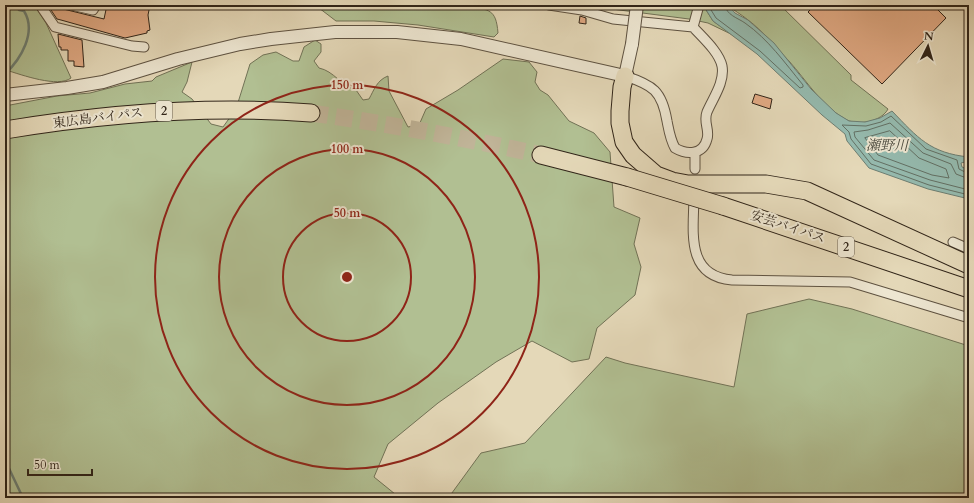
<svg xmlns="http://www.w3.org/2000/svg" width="974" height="503" viewBox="0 0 974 503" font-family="Cardo,'Noto Serif JP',serif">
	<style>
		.green { fill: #b1bf92; stroke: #717256 }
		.water { fill: #95baae; stroke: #6d7e72 }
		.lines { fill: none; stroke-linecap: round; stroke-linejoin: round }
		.shore { stroke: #637064; stroke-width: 1 }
		.stream { stroke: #6d7e72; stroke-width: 2.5 }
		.building { fill: #e0a983; stroke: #312519 }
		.motorway-tunnel { stroke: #c0b498; stroke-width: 17; stroke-dasharray: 17 8; stroke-linecap: butt }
		.minor-casing { stroke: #5e5241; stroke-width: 11 }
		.tertiary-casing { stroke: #5e5241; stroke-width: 14 }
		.motorway-casing { stroke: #312519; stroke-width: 19 }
		.minor { stroke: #ede6d1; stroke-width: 9 }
		.tertiary { stroke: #ede6d1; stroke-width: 12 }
		.motorway { stroke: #e4d8b8; stroke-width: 17 }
		.tertiary-bridge-casing { stroke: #5e5241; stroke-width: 14; stroke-linecap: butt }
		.motorway-bridge-casing { stroke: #312519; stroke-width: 19; stroke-linecap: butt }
		.tertiary-bridge { stroke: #ede6d1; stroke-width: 12 }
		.motorway-bridge { stroke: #e4d8b8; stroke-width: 17 }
		.ring { fill: none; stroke: #8f2418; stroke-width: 2 }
		.labels { text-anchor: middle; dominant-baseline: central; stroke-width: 4; stroke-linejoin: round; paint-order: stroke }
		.shield { fill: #ede6d1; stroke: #695f50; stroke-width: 1 }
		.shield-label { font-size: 12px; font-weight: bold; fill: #312519 }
		.street-label { font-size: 13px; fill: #312519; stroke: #ede6d1 }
		.water-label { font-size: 14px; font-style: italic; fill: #4a4a3e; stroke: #ede6d1 }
		.centre { fill: #8f2418; stroke: #ede6d1; stroke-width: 2 }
		.ring-label { font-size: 12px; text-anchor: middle; font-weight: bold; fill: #8f2418; stroke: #ede6d1; stroke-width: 4; stroke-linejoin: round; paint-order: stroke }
	</style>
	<rect width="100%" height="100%" fill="#e4d8b8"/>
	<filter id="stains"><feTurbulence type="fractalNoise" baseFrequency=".005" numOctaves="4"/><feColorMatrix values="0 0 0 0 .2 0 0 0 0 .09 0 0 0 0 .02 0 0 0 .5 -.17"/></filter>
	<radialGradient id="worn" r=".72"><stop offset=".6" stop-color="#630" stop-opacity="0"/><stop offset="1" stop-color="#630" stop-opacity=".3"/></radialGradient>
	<path class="green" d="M5,5H34L46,23L71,78C58,88 22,75 6,70Z
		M319,5H468C489,11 496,8 498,33L494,37L418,25L374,21H336L319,8Z
		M597,5H703L713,21L733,35L708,23L689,19L604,8Z
		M728,5H780L851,75V80L888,109C882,121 859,126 847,120C822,107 807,81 789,61C776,48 762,30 748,20C741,14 734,11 728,5Z
		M315,40L321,44V52L314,61L319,68C334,71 341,86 356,90L363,100L369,99C374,90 377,80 388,76L389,91L408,127L419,125L426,109L458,90L503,59L529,62L537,72L535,82L540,90L548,95L569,121L594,133L610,152L614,207L640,218L634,244L641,267L635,295L597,328L589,359L572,362L532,341L496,362L438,403L388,444L374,477L395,494L449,497L481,453L525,443L606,357L625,363L734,387L747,314L809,299L852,309L969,346V498H5V106L57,96L90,93L125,84L152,81L156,77L192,62L187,82L182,92L192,99L211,124L223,127L236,109L250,64L263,55L276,52L293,61H299L304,47Z"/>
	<path class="water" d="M703,5H728L735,13L748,20L774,43L811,89L836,113L849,121L865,122L880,118L892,111C918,138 930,153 969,157V161L961,163L962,167L969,170V199L928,189L869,168L847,141L845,134L822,115L757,54L713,21Z"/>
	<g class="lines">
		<path class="shore" d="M708,5L716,18L760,51L800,88L803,87V85C785,63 768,39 745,23C738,18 726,15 725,5
			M890,131L919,158L946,169L949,178L932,175L878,155L865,138Z
			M969,174L959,169L957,160L926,149L891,116L881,122L866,126L842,125L849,132L851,139L871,164L929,185L969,195
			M969,179L956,174L951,164L923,153L890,123L868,130L854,132L855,137L874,160L930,180L969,190"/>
		<path class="stream" d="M5,74C21,59 37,32 24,11L19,10L15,5
			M5,460L23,498"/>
	</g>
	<path class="building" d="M107,5H150L148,15L150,30L147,31V33L125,38L61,20L57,19L49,7L51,6L104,19Z
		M815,5H933L946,18L882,84L808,12Z
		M580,16L586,18V24L579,23Z
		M58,34L82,40L84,67L74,66V61H68V50H61V47H59Z
		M755,94L772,99L770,109L752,103Z"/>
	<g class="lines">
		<path class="motorway-tunnel" d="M311,113C389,124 465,138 541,155"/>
		<defs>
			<path id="minor" d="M40,5L55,27L132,46L144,47
				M71,5L93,10L96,5
				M549,5L582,10L613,19L693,27C703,38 719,52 722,66C725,82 713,98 707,112C703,122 710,130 707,139C703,155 687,155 675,148C670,139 669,131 667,121C662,91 653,85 625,76
				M693,27L699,5
				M695,152V169
				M694,194C694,229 684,276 732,280L850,282L969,318
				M953,242L969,249
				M5,496V498"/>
			<path id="tertiary" d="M5,95L67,88L103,82L178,59L240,44L271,39L335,32H397L461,39L625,76L632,44"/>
			<path id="motorway" d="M625,76L622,87L620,111V123L624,142L633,155L656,175L672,181L688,184H766L807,191L969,265
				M5,130C108,113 208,105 311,113
				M541,155L627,177
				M723,206L969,289"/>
		</defs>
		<use href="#minor" class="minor-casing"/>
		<use href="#tertiary" class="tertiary-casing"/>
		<use href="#motorway" class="motorway-casing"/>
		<use href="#minor" class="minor"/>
		<use href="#tertiary" class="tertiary"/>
		<use href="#motorway" class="motorway"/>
		<defs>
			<path id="tertiary-bridge" d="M632,44L637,5"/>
			<path id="motorway-bridge" d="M627,177L723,206"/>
		</defs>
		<use href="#tertiary-bridge" class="tertiary-bridge-casing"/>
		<use href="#motorway-bridge" class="motorway-bridge-casing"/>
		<use href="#tertiary-bridge" class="tertiary-bridge"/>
		<use href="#motorway-bridge" class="motorway-bridge"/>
	</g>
	<g class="ring">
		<circle cx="347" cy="277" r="64"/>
		<circle cx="347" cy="277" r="128"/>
		<circle cx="347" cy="277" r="192"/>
	</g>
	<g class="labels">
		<g class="shield">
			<rect x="156" y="101" width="16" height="20" rx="3"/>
			<rect x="838" y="237" width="16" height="20" rx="3"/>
		</g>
		<g class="shield-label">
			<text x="164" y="111">2</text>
			<text x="846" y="247">2</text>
		</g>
		<g class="street-label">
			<text transform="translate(98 118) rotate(-7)">東広島バイパス</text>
			<text transform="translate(788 227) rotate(18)">安芸バイパス</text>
		</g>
		<g class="water-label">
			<text x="887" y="145">瀬野川</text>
		</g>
	</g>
	<circle cx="347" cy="277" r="6" class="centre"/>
	<g class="ring-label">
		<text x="347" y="89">150 m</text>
		<text x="347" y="153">100 m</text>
		<text x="347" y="217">50 m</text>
	</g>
	<rect width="974" height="503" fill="none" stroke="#e4d8b8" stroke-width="20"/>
	<rect x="6" y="6" width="962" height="491" fill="none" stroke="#312519" stroke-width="2"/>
	<rect x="10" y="10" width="954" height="483" fill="none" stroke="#312519"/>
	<g transform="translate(928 46) rotate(5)" stroke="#ede6d1" stroke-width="3" paint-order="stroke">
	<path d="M0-3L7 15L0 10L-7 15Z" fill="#312519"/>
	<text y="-6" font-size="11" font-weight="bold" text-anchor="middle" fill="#312519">N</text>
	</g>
	<path d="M28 469v6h64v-6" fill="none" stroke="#312519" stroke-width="2"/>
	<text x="34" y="469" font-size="12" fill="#312519" stroke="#ede6d1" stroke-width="3" paint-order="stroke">50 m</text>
	<rect width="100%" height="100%" filter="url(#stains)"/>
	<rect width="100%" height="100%" fill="url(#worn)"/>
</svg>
